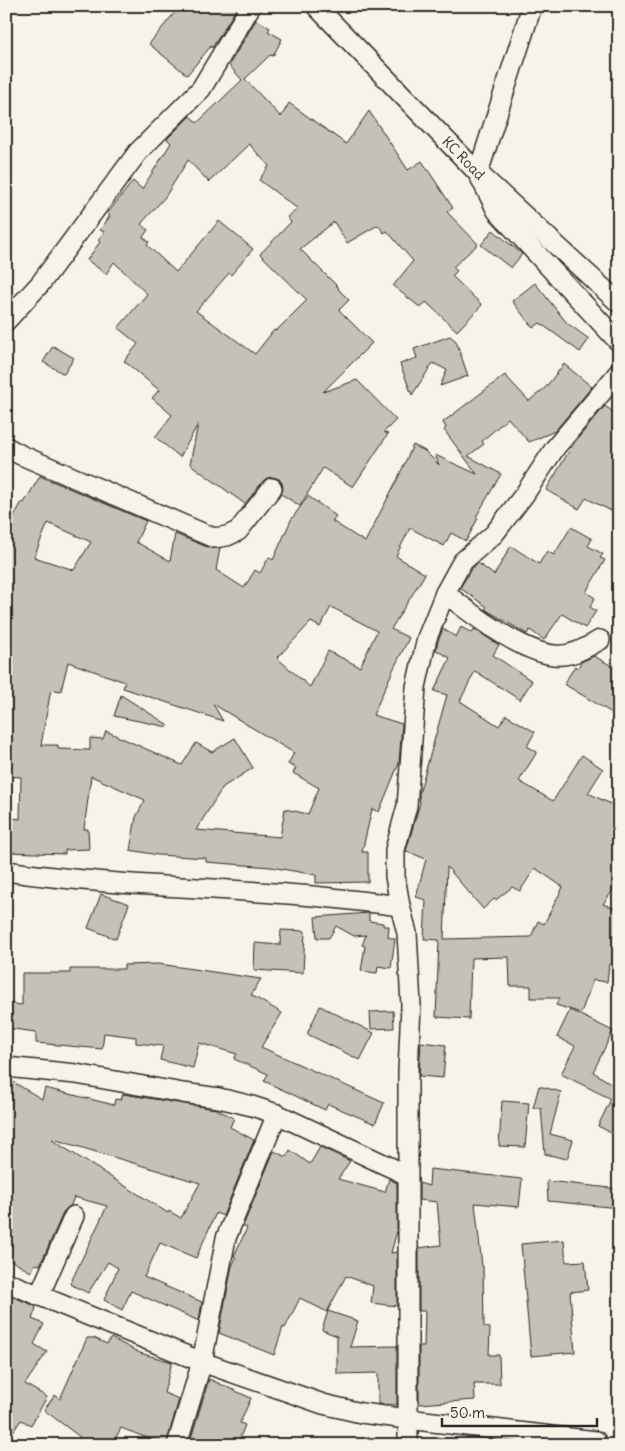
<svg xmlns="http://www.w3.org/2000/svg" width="625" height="1451" viewBox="0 0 625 1451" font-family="Delius,sans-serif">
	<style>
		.building { fill: #c4c1b9; stroke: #2b2b2b; fill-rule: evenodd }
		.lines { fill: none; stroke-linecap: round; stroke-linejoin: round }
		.street-casing { stroke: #2b2b2b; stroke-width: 22 }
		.street { stroke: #f7f3e8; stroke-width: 19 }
		.labels { text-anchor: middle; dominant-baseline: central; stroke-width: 4; stroke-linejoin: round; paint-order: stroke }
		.street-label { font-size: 14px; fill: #2b2b2b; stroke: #f7f3e8 }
	</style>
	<rect width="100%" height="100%" fill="#f7f3e8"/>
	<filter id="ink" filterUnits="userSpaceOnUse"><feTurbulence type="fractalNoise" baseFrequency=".02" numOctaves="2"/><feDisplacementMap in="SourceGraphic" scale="10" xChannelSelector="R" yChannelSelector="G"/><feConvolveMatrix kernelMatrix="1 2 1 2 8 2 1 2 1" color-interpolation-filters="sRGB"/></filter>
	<g filter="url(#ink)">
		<path class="building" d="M180,6H238L212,48L211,46L187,75L149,44Z
			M256,20L270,28L268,31L282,39L273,56L270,55L245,79L281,117L289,103L346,144L369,111L408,170L422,161L453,208L447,212L478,244L453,267L457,271L452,276L482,305L457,331L426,302L421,308L393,286L413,261L387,231L384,233L378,225L347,243L334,222L300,249L339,288L338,289L349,300L339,310L372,343L323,392L357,380L396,420L384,432L388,434L353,487L323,468L300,506L281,494L283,489L282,483L279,479L273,477L267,478L263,481L245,504L190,464L198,424L180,457L155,437L172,415L152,398L159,390L124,361L138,344L118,328L147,294L114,262L106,274L87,260L100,242L98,240L104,232L100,230L110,216L107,214L133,181L142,189L171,143L167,139L190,116L197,123L242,80L229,65ZM249,144L269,166L259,180L298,209L287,217L291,222L260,254L307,300L276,331L274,330L255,354L196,311L229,273L231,275L253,249L219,221L176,272L147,245L149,242L143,237L148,230L141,224L165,197L188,160L209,182Z
			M493,230L522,254L511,268L481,245Z
			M535,283L567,323L589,339L580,352L540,323L533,328L512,301Z
			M450,336L456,341L468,376L440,386L447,370L433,363L412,395L400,364L417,358L414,349Z
			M53,346L74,358L64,374L43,362Z
			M564,364L592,387L555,431L529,442L508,418L482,441L484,444L468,456L501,474L476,517L478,518L466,541L451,533L444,546L410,528L396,556L425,574L391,629L409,638L393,670L373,715L402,724L399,763L379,812L372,809L362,852H368V882L316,883V875L271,867L206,862V858L158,855L130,850L136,817L145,800L91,776L84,829H88L89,849L65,850V854L6,852V817L20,819L21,777L6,776V530L22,502L24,503L40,476L146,521L136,542L170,561L175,534L210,548H220L216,570L244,588L255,570L260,573L269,557L273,560L291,520L308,496L336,516L332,521L365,542L397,480L413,445L425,451L439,465L435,455L477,474L444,430L446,428L443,422L505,375L529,401L545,388ZM48,523L91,542L74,570L34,557ZM331,607L377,631L360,667L328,651L310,687L277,658L311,622L320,627ZM68,662L125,682L123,688L223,721L213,704L294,753L288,764L296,768L293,773L319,788L308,814L285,809L280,837L196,830L223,787L253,768L235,738L212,752L196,743L182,765L106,731L103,739L90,738V750L58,749V745H41L51,689L61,691Z
			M605,406L619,416V515L586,498L579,509L546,490L574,443Z
			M571,527L592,539L588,546L603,554L600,558L605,560L586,592L595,598L590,607L596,611L585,628L562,614L544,640L530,630L527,634L488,611L485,609L487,607L460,588L471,569L478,563L494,575L511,546L539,564L547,551L554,555Z
			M461,627L472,633L474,629L499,645L493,655L532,681L520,700L475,671L460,701L499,726L506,715L535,732L527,746L537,752L519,781L553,801L582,755L603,769L588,793L619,808V882L603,904L619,910V968L609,964L607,982L593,980L581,1013L556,1005L559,998H531V986H510L509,957L471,958L469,1019L436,1017L439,940L424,939L426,900L416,897L426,859L406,851L420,803L419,794L447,695L434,691L450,658L436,650L438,641L443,629L456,637ZM447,867L483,909L494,899L496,900L512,887L520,891L535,868L563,887L544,924L538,921L531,937L444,939Z
			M594,656L619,670V701L612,713L564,684L575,666L578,668L581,662Z
			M121,695L168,725V727L114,716Z
			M101,894L129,904L116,939L88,928Z
			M369,913V921L383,923V926H389L388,937L395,939L391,968L378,966L377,973L361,971L365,946L362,945L366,935L354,936L336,926L329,938H317L315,917Z
			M281,930L305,931L303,973L254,970L255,943L280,945Z
			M159,964L261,979L251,995L282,1013L261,1047L384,1103L375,1124L328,1104L325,1110L264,1081L268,1074L234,1059L237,1054L199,1043L193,1068L160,1060L163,1046L136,1043V1037L104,1033L102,1049L36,1043V1032L6,1028V1003L22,1005V973H70V969H124V965Z
			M320,1006L374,1033L360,1060L307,1034Z
			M570,1010L613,1031L593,1072L617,1087L619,1083V1137L598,1126L611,1099L561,1074L575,1046L557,1037Z
			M393,1011L394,1028L371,1029L370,1012Z
			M421,1042L446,1045L443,1078L419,1076Z
			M6,1078L42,1099L45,1088L114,1105L115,1099L121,1100L123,1094L216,1109L234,1118L230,1127L254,1140L223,1216L216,1213L196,1258L160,1243L144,1277L202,1302L199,1321L131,1291L122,1310L104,1300L118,1268L108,1262L88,1293L70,1284L107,1206L74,1197L71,1205L64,1211L40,1265L35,1264L31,1272L6,1258ZM53,1139L200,1183L181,1218L169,1211L168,1213L52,1140Z
			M539,1086L561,1092L550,1134L573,1140L567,1159L545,1154L541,1108H533Z
			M502,1101L529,1103L525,1147L499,1146Z
			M320,1147L350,1161L338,1179L385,1192L389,1179L397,1183V1231L391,1253L397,1252V1306L371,1303L373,1286L346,1276L327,1312L300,1298L285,1328L283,1327L274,1355L219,1333L232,1266L236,1258L234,1256L247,1228L243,1226L274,1151L286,1157L290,1150L310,1164Z
			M430,1169L522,1179L519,1207L475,1203L482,1266H483L484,1327L490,1328L489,1355H499L500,1384H474L475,1400L419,1404V1346H424L425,1311H419V1248L441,1245L437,1202L419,1200V1183L429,1186Z
			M547,1181L619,1189V1208L548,1201Z
			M564,1240L566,1262L585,1261L588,1290L570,1292L575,1352L531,1356L521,1244Z
			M6,1294L33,1305L36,1308L32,1319L44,1324L34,1344L47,1352L25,1384L47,1397L31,1425L21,1420L6,1442Z
			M328,1311L358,1321L350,1347L397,1346V1405L378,1404V1373L337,1374V1336L322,1330Z
			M87,1338H94L107,1344L111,1338L140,1353L172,1362L164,1393L179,1399L166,1445L121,1428L112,1445H76L80,1437L44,1410L55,1395L60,1399Z
			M209,1379L251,1398L240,1423L245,1425L237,1445H189Z"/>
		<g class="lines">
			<defs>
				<g id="street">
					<path id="s1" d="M316,6L478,173L619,303"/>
					<path d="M532,6L478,173L497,211L619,342"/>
					<path d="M6,321L40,284L138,152L201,89L251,6"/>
					<path d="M6,447L21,455L214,538L227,536L238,531L272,488"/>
					<path d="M445,593C470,613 522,652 554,655C571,657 586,648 600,640"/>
					<path d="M6,871C108,886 211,887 313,896C342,899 371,902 400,906"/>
					<path d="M6,1067L76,1074L183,1093L219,1098L252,1106L277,1114L407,1175"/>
					<path d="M6,1282L202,1362L323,1404L361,1413L407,1419L596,1441"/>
					<path d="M39,1296L74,1216"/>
					<path d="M177,1445L202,1362L226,1238L277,1114"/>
					<path d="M408,1445V1072L411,1005L407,933L400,906L395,876V850L407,806L416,687L427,638L445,593L462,562L494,534L524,495L555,448L619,372"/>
				</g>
			</defs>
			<use href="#street" class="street-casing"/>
			<use href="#street" class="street"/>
		</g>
	</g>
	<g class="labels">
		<g class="street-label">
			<text stroke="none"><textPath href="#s1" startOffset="212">KC Road</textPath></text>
		</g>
	</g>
	<rect width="625" height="1451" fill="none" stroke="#f7f3e8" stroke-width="25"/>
	<rect x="12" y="12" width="600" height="1426" fill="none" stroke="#2b2b2b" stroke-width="2" filter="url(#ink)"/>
	<path d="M442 1418v8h155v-8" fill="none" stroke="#2b2b2b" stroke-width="2.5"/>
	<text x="450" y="1418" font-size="15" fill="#2b2b2b" stroke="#f7f3e8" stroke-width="4" paint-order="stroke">50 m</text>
</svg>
